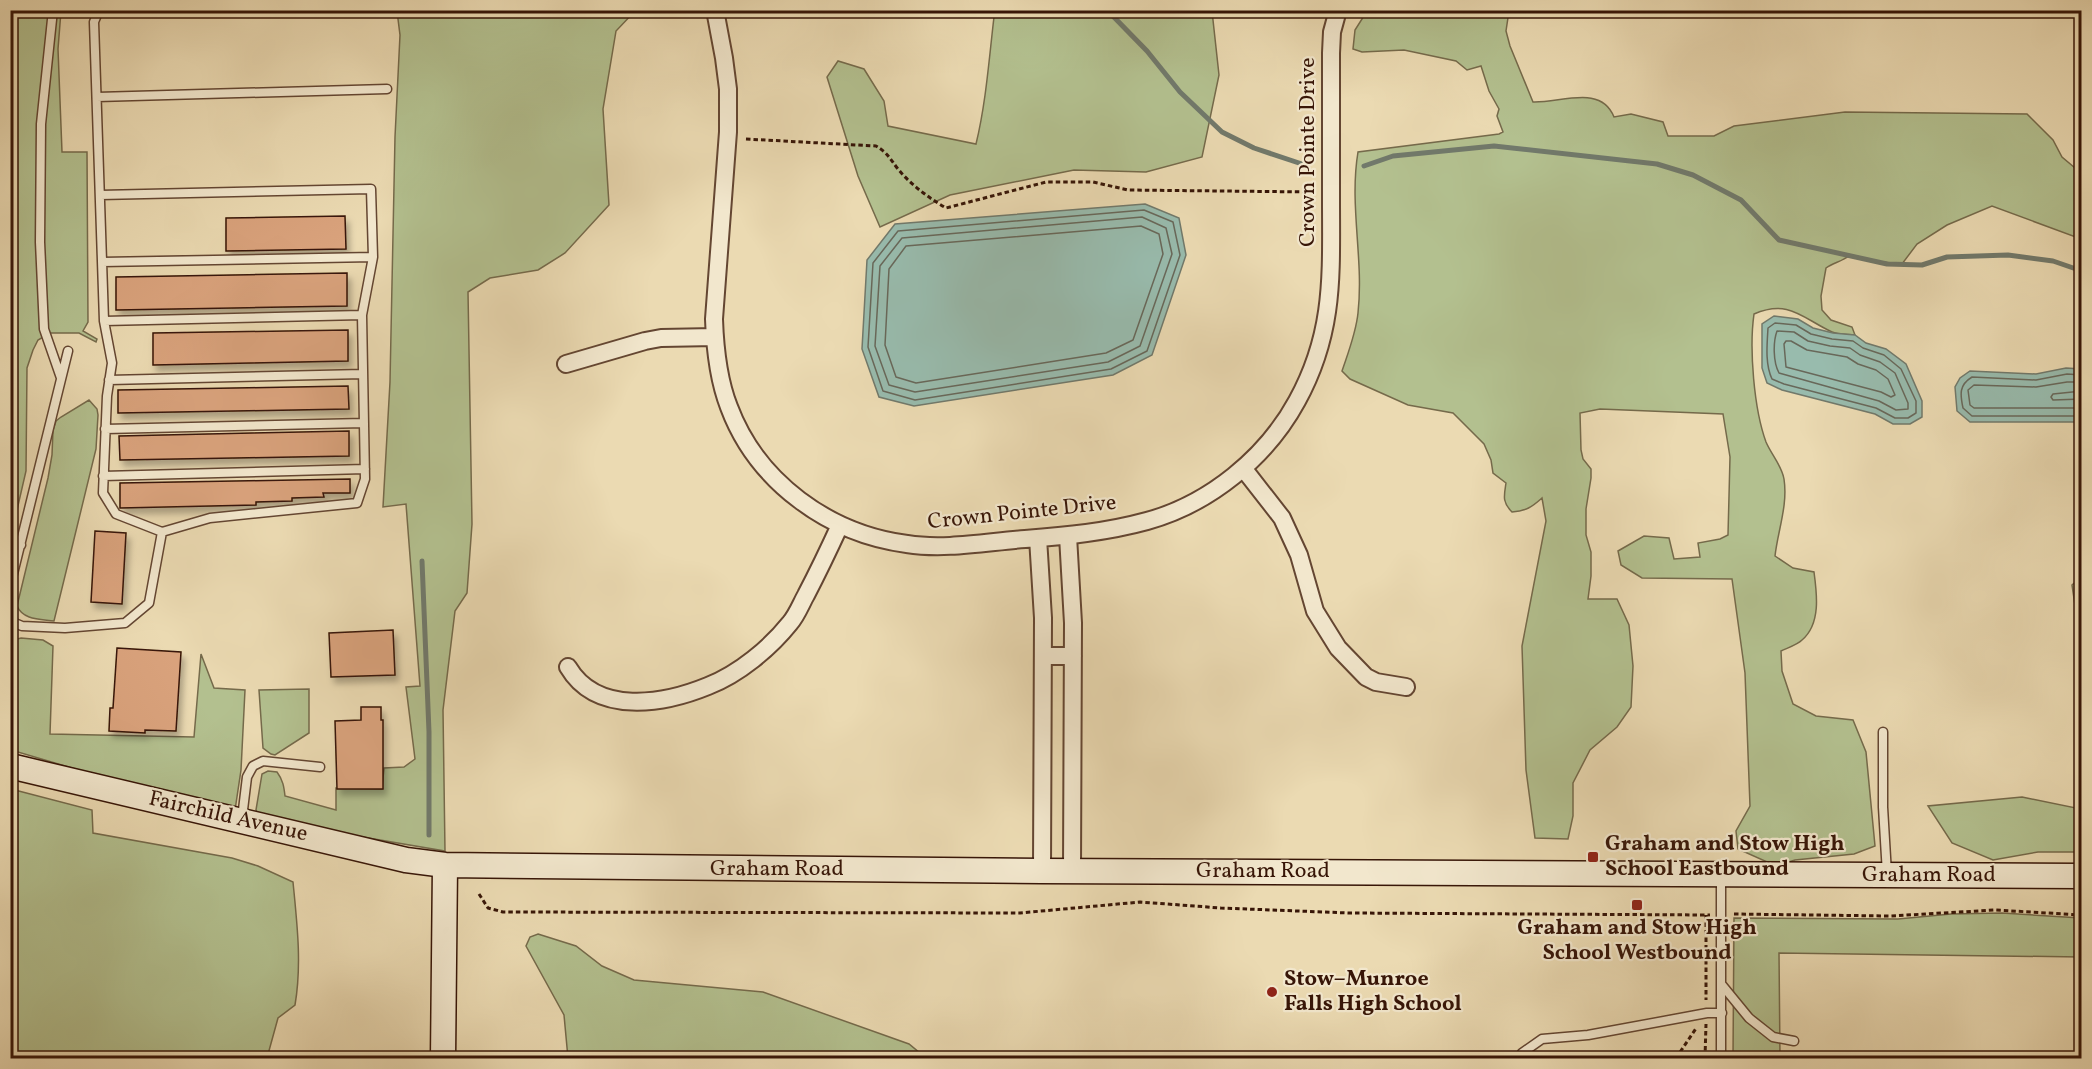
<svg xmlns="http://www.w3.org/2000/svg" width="2092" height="1069" viewBox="0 0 2092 1069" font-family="Vollkorn,serif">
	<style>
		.green { fill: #b3c08f; stroke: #756a4b; stroke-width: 1.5 }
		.water { fill: #98bbad; stroke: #71796b; stroke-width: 1.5 }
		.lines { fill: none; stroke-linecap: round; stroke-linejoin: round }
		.shore { stroke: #68685a; stroke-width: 1.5 }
		.stream { stroke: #71796b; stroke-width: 5 }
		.building { fill: #d9a27b; stroke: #371507; stroke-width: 1.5; filter: url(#shadow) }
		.lane-casing { stroke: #644632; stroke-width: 11 }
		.street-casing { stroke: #644632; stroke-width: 20 }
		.secondary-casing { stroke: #371507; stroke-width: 27 }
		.path { stroke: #371507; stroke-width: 3; stroke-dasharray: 4.5 3; stroke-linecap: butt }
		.lane { stroke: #f2e7cd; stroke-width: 8 }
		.street { stroke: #f2e7cd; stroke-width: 16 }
		.secondary { stroke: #f2e7cd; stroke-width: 24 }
		.poi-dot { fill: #8f2418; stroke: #f2e7cd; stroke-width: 2 }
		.labels { text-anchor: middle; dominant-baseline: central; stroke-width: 4.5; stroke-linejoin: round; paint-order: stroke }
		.street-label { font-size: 22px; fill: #371507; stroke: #f2e7cd }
		.poi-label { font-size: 22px; font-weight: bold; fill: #371507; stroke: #f2e7cd; text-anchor: start }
	</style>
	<defs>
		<filter id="shadow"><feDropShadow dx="3.5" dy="6" stdDeviation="3" flood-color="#0004"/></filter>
	</defs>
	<rect width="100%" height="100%" fill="#ebdab2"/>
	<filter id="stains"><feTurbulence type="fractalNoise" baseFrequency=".00333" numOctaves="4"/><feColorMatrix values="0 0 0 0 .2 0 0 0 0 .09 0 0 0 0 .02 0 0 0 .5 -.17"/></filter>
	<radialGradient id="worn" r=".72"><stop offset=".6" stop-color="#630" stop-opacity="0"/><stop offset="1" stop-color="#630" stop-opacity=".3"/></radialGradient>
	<path class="green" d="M11,11H61L58,49L62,152H87L88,322L83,331L97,339L96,342L79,333H50L38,340L33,350L27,368L26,471L11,536Z
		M397,11H635L616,31L603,109L609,205L565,253L538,270L490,278L468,292L472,524L467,593L455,611L443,710L445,851L327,831L258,815L256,810L262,774L268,771L277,772C283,780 284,787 285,796L336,810V788L382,789L384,768L404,767L415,759L406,687L420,686L406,504L383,507L390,382L395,137L400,35Z
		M993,11H1212L1219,75L1202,157L1146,172L1074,170L950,195L880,227L858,176L827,77L838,61L864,69L884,101L888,126L976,144C986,103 989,59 994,17Z
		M1367,11H1509L1506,31L1510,46L1533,102C1561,103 1601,84 1614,117L1631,114L1663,122L1668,136H1714L1734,126L1845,112L2027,114L2053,140L2062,157L2081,173V239L1992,206L1947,225L1917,244L1902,264L1863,260L1850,255C1842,262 1834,262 1826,268L1821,296L1822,310L1831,320L1852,327L1855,335C1848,334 1838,335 1832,332C1802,318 1789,299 1754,314C1749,349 1754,409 1766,442C1771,454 1782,466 1784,479C1788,505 1778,530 1775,556L1793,568L1814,572C1817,594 1821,624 1802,640C1797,645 1787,648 1781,651L1782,671L1793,704L1816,716L1853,720L1866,752L1875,846L1854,854L1795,860L1776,866L1738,849L1736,831L1750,806L1745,673L1732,579L1642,578L1621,565L1618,551L1644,536L1669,538L1674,559L1700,557L1698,543L1720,539L1728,535L1730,457L1723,414L1600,409L1580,413L1581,450L1583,459L1591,469V478L1586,509V535L1591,552V576L1588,599H1617L1629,625L1633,666L1631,707L1617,727L1590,750L1573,783V816L1568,839L1535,838L1526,770L1522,646L1546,521L1542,498C1532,507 1526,511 1512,512C1502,502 1504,496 1506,483L1493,473L1491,460L1484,444L1453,413L1408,405L1350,379L1342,371C1348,353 1356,333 1358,313C1364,259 1349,206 1358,152L1499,134L1503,132L1497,116L1499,109L1489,91L1481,66L1467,70L1456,61L1404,50L1362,52L1353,49L1355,30Z
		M89,400L97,409L98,415L96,449L54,621C40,619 23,620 17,606L48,478L52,455L53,430L56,421L61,417Z
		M2081,577V618L2076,612L2072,585Z
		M21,638L43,640L53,646L50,734L194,737L201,654L214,688L245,690L241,770L235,810L99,776L11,750L10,641Z
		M309,689V733L275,755L271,754L263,748L259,690Z
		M11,789L92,810L93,833L232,858L258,866L293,882C297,923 302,964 295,1005L278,1018L267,1058H11Z
		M2022,797L2081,809V852H2038L1993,860L1952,843L1928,806Z
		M2002,913L2081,918V957L1779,953L1780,1058H1733L1734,918L1898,919L1951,914Z
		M538,934L576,946L602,966L634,980L763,992L909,1044L926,1058H568L564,1015L526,946L530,937Z"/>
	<path class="water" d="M1145,204L1179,218L1186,255L1152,355L1113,375L914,406L879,397L862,349L867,260L895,224Z
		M1774,316L1798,319L1813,328L1833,333L1855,335L1866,343L1886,349L1906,364L1922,401V417L1910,424H1893L1875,414L1782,390L1767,383L1762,368V324Z
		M2066,368L2081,369V422H1970L1957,411L1955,387L1960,378L1970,371L2036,374Z"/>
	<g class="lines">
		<path class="shore" d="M1144,210L1173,222L1180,255L1147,351L1111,369L915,400L883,391L868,347L873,263L898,231Z
			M1142,217L1166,228L1172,254L1140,346L1108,362L915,392L889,385L875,346L880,266L902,238Z
			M1141,226L1159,234L1163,254L1133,340L1106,353L916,383L896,377L885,345L889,269L906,246Z
			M1775,323L1796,325L1811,334L1832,339L1853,341L1863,348L1884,355L1901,369L1916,401V413L1908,418H1895L1876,408L1784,384L1772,379C1765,364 1767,345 1768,328Z
			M1777,331L1794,332L1808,341L1830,346L1850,348L1860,355L1880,362L1895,373L1908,403V409L1896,410L1879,401L1779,373C1773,362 1773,342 1777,331Z
			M1786,341H1791L1807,350L1847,357L1858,364L1876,370L1888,379L1895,395L1891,397L1881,392L1786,367L1784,344Z
			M2082,375L2067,374L2036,380L1972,377C1959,385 1960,394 1963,408L1972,416H2082
			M2082,382H2067L2036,387L1974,385L1968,390L1970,405L1974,408H2082
			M2082,391L2053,394L2051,397L2053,400L2082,399"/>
		<path class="stream" d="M1107,10L1147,51L1180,92L1222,132L1254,148L1305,165
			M1364,166L1393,156L1494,146L1657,164L1693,175L1741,200L1779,240L1887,264L1922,265L1947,257L2008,255L2053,261L2082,271
			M422,561L429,732V835"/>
	</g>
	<path class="building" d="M345,216L346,249L226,251V218Z
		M347,273V306L116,310V277Z
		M348,330V361L153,365V333Z
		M348,386L349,409L118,413V390Z
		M349,431V456L120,460L119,436Z
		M350,479V493H323L324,497L292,498V501L256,502V505L120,508V483Z
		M95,531L126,533L122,604L91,602Z
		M393,630L395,675L331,677L329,633Z
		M117,648L181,652L176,731L145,730V733L109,731L110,708H113Z
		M361,707H381V720H383V789H337L335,721L361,720Z"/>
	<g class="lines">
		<defs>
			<path id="lane" d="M53,10L41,124L40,242L44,329L61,378
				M99,10L94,22L104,321
				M97,97L387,89
				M100,195L371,189L373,257L362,315
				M102,262L373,257
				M362,315L365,479L357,503L210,518L162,532L116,514L103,493L107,396L112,363L104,321Z
				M109,380L363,374
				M105,429L364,423
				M103,476L365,469
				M10,542L21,545
				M10,586L68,351
				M10,621L22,626L65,628L125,623L149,603L162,532
				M1883,732V807L1887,874
				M242,818L247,777L253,766L263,761L320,767
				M1721,877V1058
				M1722,985L1749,1018L1773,1037L1794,1041
				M1520,1058L1522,1053L1542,1039L1588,1035L1707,1013H1722"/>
			<path id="street" d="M715,10L724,58L728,89V132L714,319C715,349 718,379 729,407C757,482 829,534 907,544C945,550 986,542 1025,539C1066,536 1107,532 1147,521C1209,504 1266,458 1297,401C1335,332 1331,274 1331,199C1331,150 1331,102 1331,53L1332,32L1338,10
				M566,364L645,341L661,338L715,337
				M1243,468L1282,518L1299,555L1315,611L1338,648L1366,677L1376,682L1406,687
				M1068,536L1073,623L1072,871
				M1038,538L1043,618L1042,871
				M1043,656H1073
				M568,667C597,716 664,704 708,686C739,674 770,648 790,623C797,615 801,604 806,595C818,572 829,549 840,525"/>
			<path id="secondary" d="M10,766L406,860L445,865L1042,871L2082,876
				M443,1058L445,865"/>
		</defs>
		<use href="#lane" class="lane-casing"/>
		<use href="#street" class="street-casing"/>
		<use href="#secondary" class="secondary-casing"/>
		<path class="path" d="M746,139L876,146C888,153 890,159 898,169C911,185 929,198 946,208L1046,182H1093L1128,190L1314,192
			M479,894L488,908L503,912L1020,913L1140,902L1221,908L1349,913L1710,915
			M1734,914L1890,916L1995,910L2082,915
			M1706,915V1000
			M1676,1058L1697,1027
			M1705,1058L1706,1024"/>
		<use href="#lane" class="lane"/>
		<use href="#street" class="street"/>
		<use href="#secondary" class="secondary"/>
	</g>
	<g class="poi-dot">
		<rect x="1587" y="851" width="12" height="12" rx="3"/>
		<rect x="1631" y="899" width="12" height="12" rx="3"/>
		<circle cx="1272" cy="992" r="6"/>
	</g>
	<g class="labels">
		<g class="street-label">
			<text transform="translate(1308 152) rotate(-90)">Crown Pointe Drive</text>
			<text transform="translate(1022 513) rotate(-6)">Crown Pointe Drive</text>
			<text transform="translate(228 817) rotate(13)">Fairchild Avenue</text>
			<text x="777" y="869">Graham Road</text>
			<text x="1263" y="871">Graham Road</text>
			<text x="1929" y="875">Graham Road</text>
		</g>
		<g class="poi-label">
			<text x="1605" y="844">Graham and Stow High<tspan x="1605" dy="25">School Eastbound</tspan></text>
			<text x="1637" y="928" text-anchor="middle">Graham and Stow High<tspan x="1637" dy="25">School Westbound</tspan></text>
			<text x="1284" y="979">Stow–Munroe<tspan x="1284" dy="25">Falls High School</tspan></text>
		</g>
	</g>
	<rect width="2092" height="1069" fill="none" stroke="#ebdab2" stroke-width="36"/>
	<rect x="12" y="12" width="2068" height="1045" fill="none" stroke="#371507" stroke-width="3"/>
	<rect x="18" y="18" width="2056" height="1033" fill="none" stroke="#371507" stroke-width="1.5"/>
	<rect width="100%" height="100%" filter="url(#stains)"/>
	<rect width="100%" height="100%" fill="url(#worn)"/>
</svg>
